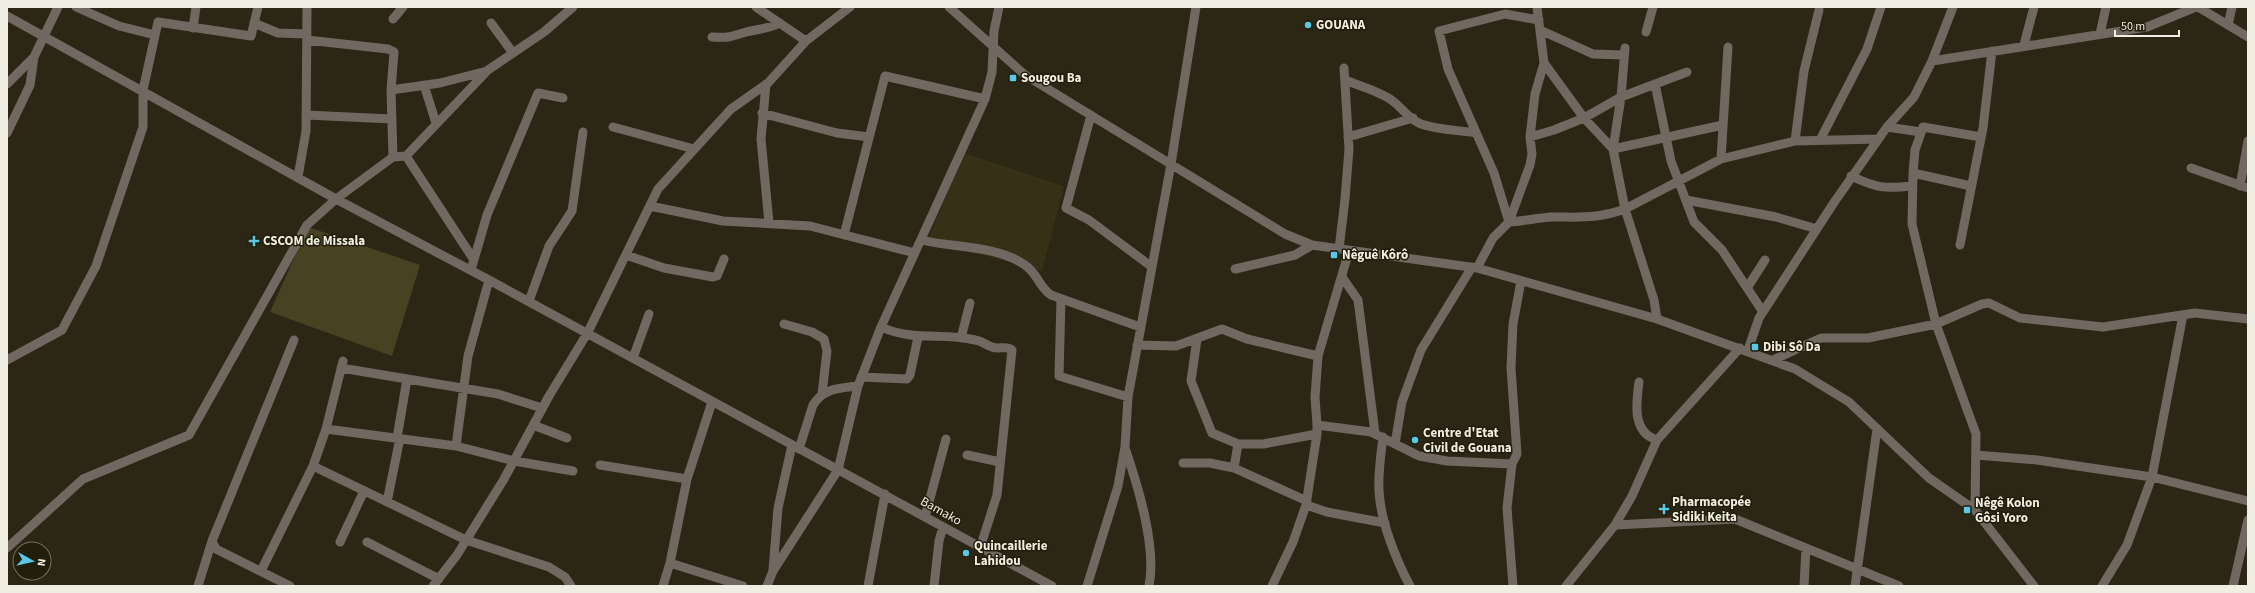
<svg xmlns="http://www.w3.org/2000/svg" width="2255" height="593" viewBox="0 0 2255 593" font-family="'Source Sans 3',sans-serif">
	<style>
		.built { fill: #363116 }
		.green { fill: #484222 }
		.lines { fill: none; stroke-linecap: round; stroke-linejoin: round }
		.minor { stroke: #716862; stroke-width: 9 }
		.poi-dot { fill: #59c8e5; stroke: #211e0b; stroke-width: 1.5 }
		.labels { text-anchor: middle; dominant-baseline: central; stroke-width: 3; stroke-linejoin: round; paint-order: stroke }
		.poi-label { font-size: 13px; font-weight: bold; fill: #f0eee2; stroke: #211e0b; text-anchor: start }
		.street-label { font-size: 13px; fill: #f0eee2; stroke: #211e0b }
	</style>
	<rect width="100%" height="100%" fill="#2b2714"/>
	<path class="built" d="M964,153L1064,186L1042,271L928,240Z"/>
	<path class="green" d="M308,227L420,265L392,356L270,312Z"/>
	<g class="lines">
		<path class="minor" d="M76,7L119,26L155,35
			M756,7L806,41
			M949,7L1025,75L1285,234L1312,245L1477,268L1657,319L1795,369L1849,402L1929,478L1975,510L2034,586
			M2198,7L2248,37
			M7,16L336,199L489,280L1052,586
			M393,19L403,7
			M254,23L278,33L307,34
			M491,23L513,53
			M2228,25L2232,7
			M193,28L196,7
			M1540,30L1593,54L1624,55
			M1646,32L1653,7
			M2100,34L2106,7
			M712,37C728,38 731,37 746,32C758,29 768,29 780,23
			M307,40L388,49L394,52L391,90L393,157
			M2024,45L2034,7
			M1625,48L1621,97L1613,149L1625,209L1654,300L1657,319
			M1932,61L2147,27L2196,7
			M1544,63L1584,118L1613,149
			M1345,80C1360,86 1376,90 1390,99C1401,106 1408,119 1421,124C1438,130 1458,130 1476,133
			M7,84L34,57
			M766,84L761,139L769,223
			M1655,84L1671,161L1694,222L1722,250L1763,312
			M424,85L436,123
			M391,90L440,83L487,71
			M762,113L837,133L869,137
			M306,115L392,119
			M1091,115L1066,208L1089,220L1152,267
			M613,127L694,149
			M1887,127L1921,132
			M7,133L30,85L34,57L58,7
			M1348,137L1413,118
			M1530,137L1554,130L1584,118L1621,97L1687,72
			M1820,140L1867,49L1881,7
			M1795,141L1804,71L1819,10
			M1613,149L1723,125
			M406,156L474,260
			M1721,159L1728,47
			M2191,168L2248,188
			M1913,173L1971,186
			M1851,176C1877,188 1884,189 1912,186
			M298,177L306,131L307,7
			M2240,186L2248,141
			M1686,200L1776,217L1817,229
			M650,206L723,221L810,226L915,253
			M1509,222C1523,221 1538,218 1552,217C1581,217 1597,219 1625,209L1721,159L1795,141L1878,139
			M1509,222L1494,173L1448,69L1439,31L1505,14L1539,20
			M844,235L885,76L985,99
			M921,240C954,248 996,245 1025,265C1038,274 1039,287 1051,295L1140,327
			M1960,245L1983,128L1992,51
			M1339,249L1345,199L1349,149L1344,68
			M626,255L664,268L713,277L717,276L724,259
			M1477,268L1493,238L1509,222L1530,165L1532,154L1530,137L1535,94L1544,63L1537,7
			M1235,269L1295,255L1312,245
			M471,270L487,215L538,93L563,98
			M1342,277L1358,300L1375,433
			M1747,288L1765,260
			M1061,299L1059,376L1128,397
			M529,301L549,246L572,211L583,132
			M784,324L812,332L824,339L827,351L822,394
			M881,327C915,342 941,332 975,340C982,341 986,345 992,347C999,350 1007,345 1012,350L997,495L980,548
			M961,338L970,303
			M1197,339L1191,381L1212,433L1238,444H1263L1317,434
			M1137,345L1176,346L1222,329L1247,339L1318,356
			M1748,350L1759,318L1835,201L1887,127L1914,97L1932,61L1953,7
			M633,358L649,314
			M7,360L62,330L96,266L143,127V90L158,22L251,36L258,7
			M1773,360L1821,338H1868L1936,324L1982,304L1989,303L2020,318L2103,327L2195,313L2248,319
			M341,368L498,394L542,408
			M861,377L907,379L910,375L918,337
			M1639,382C1636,404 1632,432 1657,440
			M533,425L567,438
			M1317,425L1315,397L1318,356L1349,251
			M326,429L456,446L514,461L573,471
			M1383,437C1381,454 1378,472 1379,490C1380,520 1396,560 1410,586
			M397,438L407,379
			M1395,444L1402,402L1421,350L1472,267
			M456,446L468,356L489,280
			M1125,448C1138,486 1157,547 1149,586
			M799,449L813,405C824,388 840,388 858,386
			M967,455L1000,462
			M1976,455L2037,460L2152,477L2248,501
			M1183,463H1210L1234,468L1307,501
			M1512,464L1507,508L1513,586
			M600,465L687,479
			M313,466L466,540L549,567L565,577L571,586
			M1234,468L1238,444
			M387,502L400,438
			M1306,505L1327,512L1385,523
			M1975,510L1976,434L1936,324L1912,224L1913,173L1915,150L1923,127L1981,137
			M925,517L946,439
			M1615,525L1735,519L1899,586
			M340,542L364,491
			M367,542L439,579
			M7,548L83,479L189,435L307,225L336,199L393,157L406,156L488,70L544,32L573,7
			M670,563L743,586
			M773,570L778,508L792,445
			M261,571L313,466L326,429L343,361
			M198,586L212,541
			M290,586L216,549L212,541L294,340
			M433,586L457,555L504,479L549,396L588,332L658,189L731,109L768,83L806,41L850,7
			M663,586L670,563L687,479L712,402
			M767,586L773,571L838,470L858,386L881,327L985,99L992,72L994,31L999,7
			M868,586L885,494
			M934,586L939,541L943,527
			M1087,586L1118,486L1125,447L1128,397L1171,164L1196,7
			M1272,586L1293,542L1306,505L1317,434V425L1371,432L1419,456L1447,461L1512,464L1517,454L1511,368L1513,324L1521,281
			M1566,586L1615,525L1632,496L1657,440L1740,348
			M1804,586L1806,548
			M1855,586L1877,429
			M2102,586L2127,545L2152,477L2183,315
			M2233,586L2248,520"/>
	</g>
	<g class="poi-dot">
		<circle cx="1308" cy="25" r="4"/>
		<rect x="1009" y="74" width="8" height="8" rx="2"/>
		<path d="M252 235h4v4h4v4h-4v4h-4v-4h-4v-4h4z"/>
		<rect x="1330" y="251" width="8" height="8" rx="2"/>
		<rect x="1751" y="343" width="8" height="8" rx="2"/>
		<circle cx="1415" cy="440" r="4"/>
		<path d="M1662 503h4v4h4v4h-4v4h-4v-4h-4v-4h4z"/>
		<rect x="1963" y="506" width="8" height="8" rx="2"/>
		<circle cx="966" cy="553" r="4"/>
	</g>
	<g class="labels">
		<g class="poi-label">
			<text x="1316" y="25">GOUANA</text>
			<text x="1021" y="78">Sougou Ba</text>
			<text x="263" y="241">CSCOM de Missala</text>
			<text x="1342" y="255">Nêguê Kôrô</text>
			<text x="1763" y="347">Dibi Sô Da</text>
			<text x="1423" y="433">Centre d'Etat<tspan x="1423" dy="15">Civil de Gouana</tspan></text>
			<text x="1672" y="502">Pharmacopée<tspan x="1672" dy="15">Sidiki Keita</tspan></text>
			<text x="1975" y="503">Nêgê Kolon<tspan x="1975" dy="15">Gôsi Yoro</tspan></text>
			<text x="974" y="546">Quincaillerie<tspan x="974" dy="15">Lahidou</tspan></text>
		</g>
		<g class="street-label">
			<text transform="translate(941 511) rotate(29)">Bamako</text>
		</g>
	</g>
	<rect width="2255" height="593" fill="none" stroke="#f0eee2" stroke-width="16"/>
	<g transform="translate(32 561) rotate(98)"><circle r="19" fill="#211e0b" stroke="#747161"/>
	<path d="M0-3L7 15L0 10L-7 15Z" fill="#59c8e5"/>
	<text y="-6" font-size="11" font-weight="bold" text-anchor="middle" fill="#f0eee2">N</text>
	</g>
	<path d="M2115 30v6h64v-6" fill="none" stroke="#f0eee2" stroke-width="2"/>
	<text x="2121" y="30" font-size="12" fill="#f0eee2" stroke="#211e0b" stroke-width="3" paint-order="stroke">50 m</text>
</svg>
